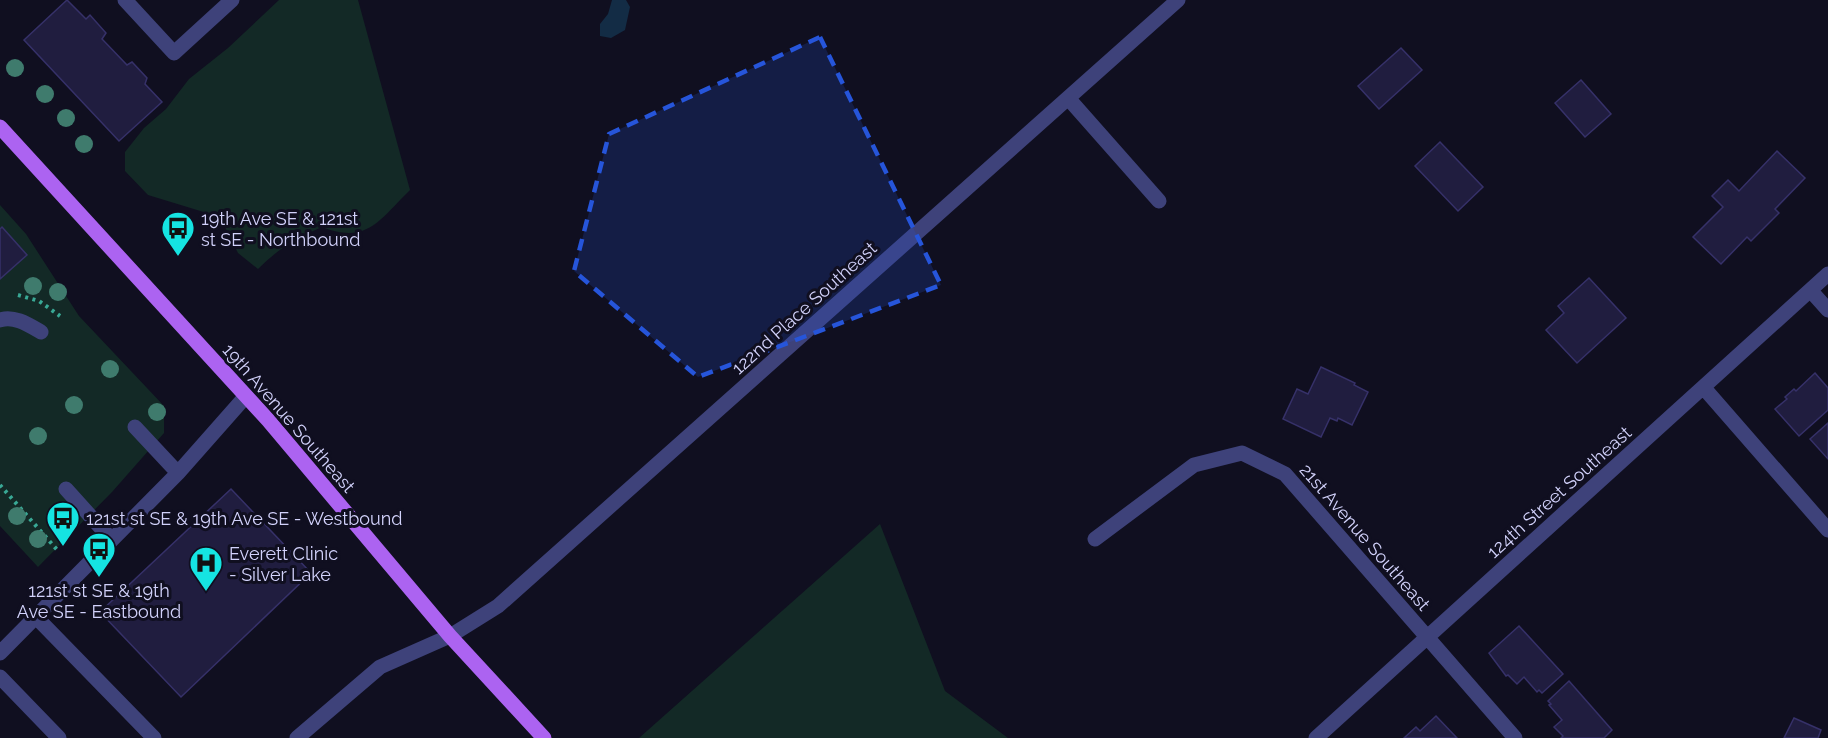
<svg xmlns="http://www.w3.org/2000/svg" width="1828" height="738" viewBox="0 0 1828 738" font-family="Raleway,sans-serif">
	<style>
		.green { fill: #132926 }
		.water { fill: #132c45 }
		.building { fill: #201d3f; stroke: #363169; stroke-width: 1.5 }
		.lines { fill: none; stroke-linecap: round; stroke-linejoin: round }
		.path { stroke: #39a895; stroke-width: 4; stroke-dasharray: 3 4.5; stroke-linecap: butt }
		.minor { stroke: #3e427a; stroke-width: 15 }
		.major { stroke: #ac63f1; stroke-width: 15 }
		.tree { fill: #3f7b6d }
		.marked { fill: #2655da; fill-opacity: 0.2; stroke: #2655da; stroke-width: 4.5; stroke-dasharray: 12 8; stroke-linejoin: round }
		.labels { text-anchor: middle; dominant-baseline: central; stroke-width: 6; stroke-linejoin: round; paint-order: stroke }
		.poi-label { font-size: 18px; fill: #d2d2fb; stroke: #100f20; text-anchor: start }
		.street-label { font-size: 18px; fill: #d2d2fb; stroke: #100f20 }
	</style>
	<rect width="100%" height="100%" fill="#100f20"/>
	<path class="green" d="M279,0H358L410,190C380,219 368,245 322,227C296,238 278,249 258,269L238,253L220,217L148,195L125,171V152L144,128L166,109L189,79L228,48Z
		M0,205L26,234L79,316L164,406V433L112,492L38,567L0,526Z
		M880,524L945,691L1008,738H639Z"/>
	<path class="water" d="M612,0H626L630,7L625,30L611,38L600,36V24L608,14Z"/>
	<path class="building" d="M67,0L86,19L90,15L106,33L102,39L127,65L132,62L147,78L145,84L162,102L119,141L24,40Z
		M1401,48L1422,70L1379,109L1358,86Z
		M1581,80L1611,114L1585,137L1555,103Z
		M1440,142L1483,187L1458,211L1415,166Z
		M1777,151L1805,178L1775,209L1779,213L1751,241L1747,237L1721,264L1693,237L1723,207L1712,196L1728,180L1739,191Z
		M2,227L27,255L0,279V229Z
		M1589,278L1626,318L1577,363L1546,330L1564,313L1558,306Z
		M1321,367L1355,383L1354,385L1368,392L1352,425L1338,418L1337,421L1330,418L1321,437L1283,419L1297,389L1308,394Z
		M1815,373L1828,388V410L1799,436L1775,409L1787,399L1785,397L1794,389L1796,391Z
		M1828,423V459L1810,439Z
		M231,489L311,573L181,697L100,612Z
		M1519,626L1563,674L1542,693L1539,690L1537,692L1524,677L1517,684L1508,675L1506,676L1489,653Z
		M1569,681L1612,730L1604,738H1561L1563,736L1554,727L1562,720L1549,705L1551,704L1548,701Z
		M1436,716L1457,738H1404L1416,727L1420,731Z
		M1794,718L1821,730L1818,738H1784Z"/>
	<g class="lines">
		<path class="path" d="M18,295L39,301L60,316
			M0,485L59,552"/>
		<path class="minor" d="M125,0L174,53L232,0
			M1068,98L1159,201
			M1811,291L1828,310
			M0,320C14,315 29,325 41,332
			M1704,388L1828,530
			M135,427L178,473
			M66,489L111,539
			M1095,539L1194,465L1242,453L1285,474L1515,738
			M36,617L154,738
			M0,653L178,473L246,396
			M0,677L59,738
			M297,738L380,667L450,636L498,606L1178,0
			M1316,738L1828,274"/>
		<path class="major" d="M0,127L268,420L450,636L544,738"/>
	</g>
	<g class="tree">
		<circle cx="15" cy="68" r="9"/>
		<circle cx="45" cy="94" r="9"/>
		<circle cx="66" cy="118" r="9"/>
		<circle cx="84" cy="144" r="9"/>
		<circle cx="33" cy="286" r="9"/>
		<circle cx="58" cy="292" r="9"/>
		<circle cx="110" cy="369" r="9"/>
		<circle cx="74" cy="405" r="9"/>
		<circle cx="157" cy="412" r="9"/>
		<circle cx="38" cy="436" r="9"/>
		<circle cx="17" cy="516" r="9"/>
		<circle cx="38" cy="539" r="9"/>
	</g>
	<path class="marked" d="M820,37L941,285L698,377L574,271L609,134Z"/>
	<defs>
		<symbol id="bus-pin" viewBox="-11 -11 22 30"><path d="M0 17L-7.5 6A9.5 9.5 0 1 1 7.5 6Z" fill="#15e4e2" stroke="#100f20"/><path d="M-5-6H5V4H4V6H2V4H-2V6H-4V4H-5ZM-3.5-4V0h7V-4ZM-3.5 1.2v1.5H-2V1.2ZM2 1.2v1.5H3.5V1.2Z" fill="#111"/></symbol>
		<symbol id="hospital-pin" viewBox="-11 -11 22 30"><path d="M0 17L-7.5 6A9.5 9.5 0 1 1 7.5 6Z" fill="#15e4e2" stroke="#100f20"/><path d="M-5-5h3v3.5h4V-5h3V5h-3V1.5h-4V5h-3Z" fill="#111"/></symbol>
	</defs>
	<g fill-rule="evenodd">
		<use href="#bus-pin" x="159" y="209" width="38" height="52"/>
		<use href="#bus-pin" x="44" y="499" width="38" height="52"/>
		<use href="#bus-pin" x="80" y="530" width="38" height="52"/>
		<use href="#hospital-pin" x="187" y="544" width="38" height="52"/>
	</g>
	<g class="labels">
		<g class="poi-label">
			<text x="201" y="218">19th Ave SE &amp; 121st<tspan x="201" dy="21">st SE - Northbound</tspan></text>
			<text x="86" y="518">121st st SE &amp; 19th Ave SE - Westbound</text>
			<text x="229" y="553">Everett Clinic<tspan x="229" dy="21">- Silver Lake</tspan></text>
			<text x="99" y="590" text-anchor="middle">121st st SE &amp; 19th<tspan x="99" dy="21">Ave SE - Eastbound</tspan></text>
		</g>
		<g class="street-label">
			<text transform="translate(804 308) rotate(-42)">122nd Place Southeast</text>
			<text transform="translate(289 418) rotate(49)">19th Avenue Southeast</text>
			<text transform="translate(1559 492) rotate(-42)">124th Street Southeast</text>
			<text transform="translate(1365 537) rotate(49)">21st Avenue Southeast</text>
		</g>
	</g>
</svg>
